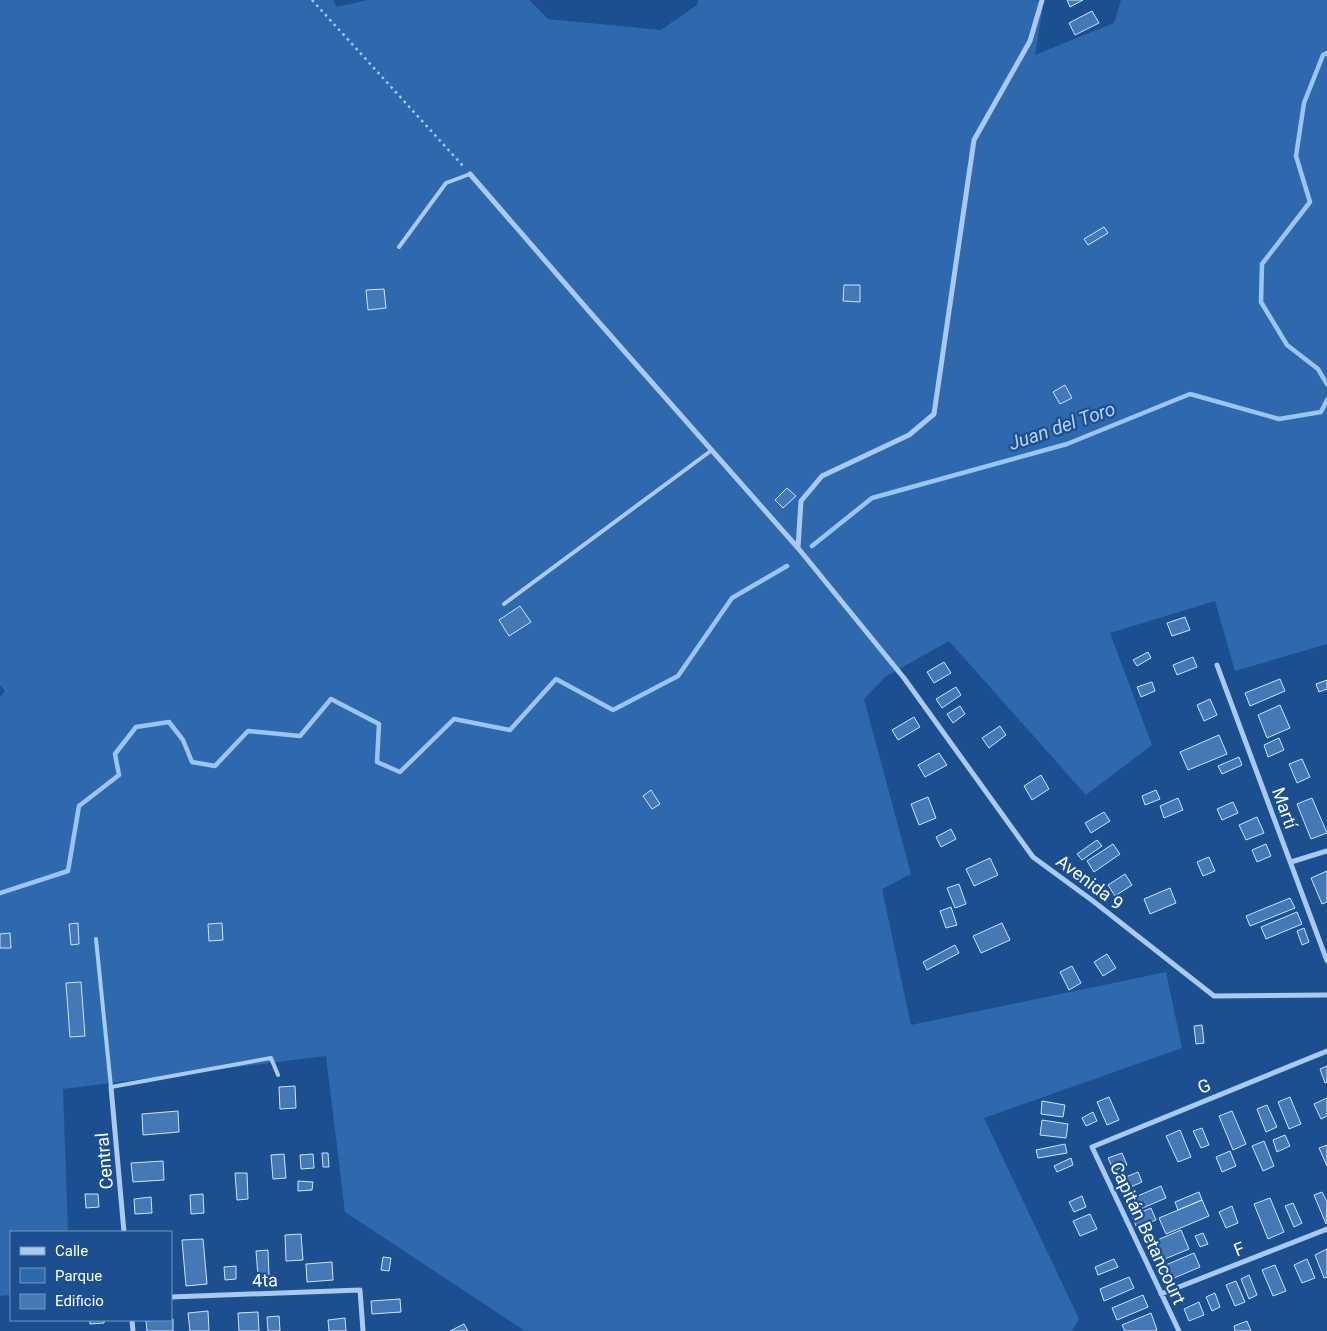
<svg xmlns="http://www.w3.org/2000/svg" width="1327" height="1331" viewBox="0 0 1327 1331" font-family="Roboto,sans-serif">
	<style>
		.green { fill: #2e69ad }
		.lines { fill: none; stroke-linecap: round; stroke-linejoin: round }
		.stream { stroke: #9cc4f0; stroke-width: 4.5 }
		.building { fill: #4478b7; stroke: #cfe3fa }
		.path { stroke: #a9c9ee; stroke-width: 2.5; stroke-dasharray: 2.5 4; stroke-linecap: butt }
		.lane { stroke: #a9c9ee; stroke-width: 4 }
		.street { stroke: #a9c9ee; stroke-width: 5 }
		.labels { text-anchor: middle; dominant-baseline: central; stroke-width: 4.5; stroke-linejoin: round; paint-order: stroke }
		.street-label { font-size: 18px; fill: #fff; stroke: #1b4f8f }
		.water-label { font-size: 19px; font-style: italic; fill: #b5d3f5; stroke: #1b4f8f }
	</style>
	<rect width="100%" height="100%" fill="#1b4f8f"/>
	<path class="green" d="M0,0H333L337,7L367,0H529L548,19L661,30L697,5L698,0H1031L1044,1L1035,55L1114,23L1121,0H1327V644L1235,671L1215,601L1110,633L1152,745L1086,795L949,641L885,677L864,699L911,874L882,889L911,1025L1166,972L1182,1048L984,1118L1079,1319L1072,1331H525L345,1212L326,1056L63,1089L68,1232H11V1295L0,1296V697L5,691L0,685Z"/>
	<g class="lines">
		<path class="stream" d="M1327,53L1323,55L1304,103L1296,156L1310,202L1262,264L1261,302L1287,345L1318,369L1327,384
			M812,546L872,498L1067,444L1190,394L1279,419L1321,412L1327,400
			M0,893L68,871L79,806L119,775L115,754L136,727L169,722L183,740L192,762L215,766L248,731L300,736L331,699L379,724L377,762L400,772L454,719L510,730L556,679L613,710L678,676L732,598L787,566"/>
	</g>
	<path class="building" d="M1067,0H1083L1070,7Z
		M1092,11L1099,23L1075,35L1069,23Z
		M1104,227L1108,233L1088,245L1084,239Z
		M844,285H860V302L843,301Z
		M384,289L386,308L368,310L366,290Z
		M1065,385L1072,398L1060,404L1053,392Z
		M787,488L796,496L783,508L775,500Z
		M520,606L531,622L509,636L499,620Z
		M1185,617L1190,630L1172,636L1167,623Z
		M1148,652L1151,658L1137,666L1133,660Z
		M1193,657L1197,667L1177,675L1173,665Z
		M944,662L951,673L934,683L927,672Z
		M1280,679L1285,691L1250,706L1245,693Z
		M1327,680V689L1319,692L1316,684Z
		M1152,682L1155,691L1141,697L1137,687Z
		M956,687L961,695L942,708L936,699Z
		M1210,699L1217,715L1204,721L1197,705Z
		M1280,705L1290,728L1267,738L1258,715Z
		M960,706L965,714L953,723L947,714Z
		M914,717L920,727L898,740L892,730Z
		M1000,726L1006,735L989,748L982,738Z
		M1219,735L1227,754L1188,770L1180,752Z
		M1279,738L1284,750L1268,757L1264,745Z
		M939,753L947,765L925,777L918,765Z
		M1239,757L1242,765L1222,774L1218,766Z
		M1302,759L1310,777L1297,783L1289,764Z
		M1041,775L1049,789L1032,800L1024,786Z
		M651,790L660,804L652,809L643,796Z
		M1156,790L1160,799L1145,805L1142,796Z
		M928,797L936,818L919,825L911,804Z
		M1178,798L1183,810L1164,818L1160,806Z
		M1312,798L1327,833L1311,839L1297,804Z
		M1233,802L1238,813L1222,820L1217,809Z
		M1104,812L1110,821L1091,833L1085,823Z
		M1257,817L1264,833L1246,840L1239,825Z
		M951,829L956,839L941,847L936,837Z
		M1097,840L1102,846L1082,860L1077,854Z
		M1113,844L1120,854L1094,872L1087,861Z
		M1266,844L1271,856L1257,862L1252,850Z
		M1209,857L1215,871L1203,876L1197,862Z
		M990,858L998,875L974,886L966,869Z
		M1327,871V902L1322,904L1311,878Z
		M1125,874L1132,885L1115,896L1108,885Z
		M959,884L966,904L955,908L947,888Z
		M1170,888L1176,903L1150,914L1144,899Z
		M1290,898L1295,908L1250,926L1246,916Z
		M951,907L957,925L946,928L940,911Z
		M1297,912L1302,924L1266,939L1261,927Z
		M78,923L79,944L71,945L69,924Z
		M222,923L223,940L209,941L208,924Z
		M1002,923L1010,940L981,953L973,936Z
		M1304,928L1309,942L1302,945L1297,931Z
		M10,933L11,948H0V934Z
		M955,945L959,953L927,970L923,962Z
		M1107,954L1116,968L1103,976L1094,962Z
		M1072,966L1081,983L1069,990L1060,972Z
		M81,982L85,1036L70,1037L66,983Z
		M1202,1025L1204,1043L1196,1044L1194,1026Z
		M1327,1066V1082L1325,1083L1320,1069Z
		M295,1086L296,1108L280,1109L279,1087Z
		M1109,1097L1119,1120L1107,1125L1097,1102Z
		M1290,1097L1301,1124L1289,1129L1278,1102Z
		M1327,1098V1116L1321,1119L1314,1104Z
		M1042,1101L1065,1105L1063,1117L1041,1114Z
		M1267,1105L1277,1127L1266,1132L1257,1109Z
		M178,1111L179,1132L143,1135L142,1114Z
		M1232,1111L1246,1144L1233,1150L1219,1116Z
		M1093,1112L1097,1121L1086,1126L1082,1118Z
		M1042,1120L1068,1124L1066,1138L1040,1135Z
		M1202,1128L1209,1145L1201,1148L1193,1131Z
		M1180,1130L1191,1157L1178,1162L1166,1136Z
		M1285,1135L1290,1146L1277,1152L1273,1140Z
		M1264,1141L1274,1166L1263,1171L1252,1146Z
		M1065,1144L1067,1153L1038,1158L1036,1150Z
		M1327,1145V1166L1319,1148Z
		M1230,1151L1236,1166L1222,1172L1216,1157Z
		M322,1153H328L329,1167H323Z
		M1122,1153L1127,1165L1114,1171L1108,1158Z
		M284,1154L286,1178L273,1179L271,1155Z
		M313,1154L314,1168L301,1169L300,1155Z
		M1071,1158L1073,1165L1057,1172L1054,1166Z
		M163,1161L164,1180L133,1182L131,1163Z
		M1138,1172L1142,1182L1126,1189L1121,1179Z
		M235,1173H247L248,1199L237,1200Z
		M298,1181L313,1182L312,1190L298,1191Z
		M1161,1186L1166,1198L1138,1210L1133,1198Z
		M1199,1192L1202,1200L1178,1210L1175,1202Z
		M1322,1192L1327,1202L1326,1224L1314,1195Z
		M85,1194H98L99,1207L86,1208Z
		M203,1194L204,1213L191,1214L190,1195Z
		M1082,1196L1086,1207L1074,1212L1069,1202Z
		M151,1197L152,1213L135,1214L134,1199Z
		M1270,1198L1284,1232L1268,1239L1254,1204Z
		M1202,1200L1209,1216L1166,1234L1159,1218Z
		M1293,1203L1302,1223L1294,1227L1285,1206Z
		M1232,1206L1238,1223L1226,1228L1219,1212Z
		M1151,1208L1156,1220L1137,1228L1132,1216Z
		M1090,1214L1097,1229L1080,1236L1073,1221Z
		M1181,1230L1189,1249L1155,1263L1148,1244Z
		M1203,1233L1208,1244L1200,1247L1195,1236Z
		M301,1234L303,1260L286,1261L285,1235Z
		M203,1239L207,1284L186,1286L182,1240Z
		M1327,1249V1277L1324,1278L1315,1255Z
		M268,1250L269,1275L258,1276L256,1251Z
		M1194,1253L1200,1267L1167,1281L1161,1267Z
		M383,1257L391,1258L389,1271L381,1270Z
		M1114,1259L1118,1267L1098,1275L1095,1267Z
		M1307,1259L1315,1278L1302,1283L1294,1265Z
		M332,1262L333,1280L307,1282L306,1264Z
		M1275,1265L1286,1291L1273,1296L1262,1270Z
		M236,1266V1279L225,1280L224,1267Z
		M1249,1275L1257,1295L1249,1299L1241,1279Z
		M1129,1277L1134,1288L1104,1301L1100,1289Z
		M1236,1281L1245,1302L1235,1306L1226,1285Z
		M1215,1293L1220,1307L1212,1311L1206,1297Z
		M1143,1295L1148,1307L1117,1320L1112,1308Z
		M400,1299L401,1312L372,1314L371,1301Z
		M1199,1302L1204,1315L1189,1321L1184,1309Z
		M208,1311L209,1331H190L188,1313Z
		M258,1312L259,1331H239L238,1313Z
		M1151,1313L1157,1330L1154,1331H1125L1122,1325Z
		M279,1316L280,1331H268L267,1317Z
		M345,1318L346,1331H329L328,1320Z
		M173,1319V1331H147L146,1321Z
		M90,1320H104V1323L90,1324Z
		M1247,1321L1251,1331H1235L1234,1326Z
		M464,1324L468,1331H450Z"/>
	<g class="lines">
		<path class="path" d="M312,0L464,167"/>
		<path class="lane" d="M399,247L446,183L470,174
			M504,604L712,450
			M96,939L111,1087L271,1058L278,1075"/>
		<path class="street" d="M470,174L588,310L798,548L904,678L1033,857L1093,901L1214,996L1327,995
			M798,548L801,501L822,476L909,435L934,414L974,140L1030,41L1042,0
			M1217,665L1327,961
			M1291,862L1327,851
			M111,1087L124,1232
			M1161,1294L1327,1229
			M171,1297L360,1290L363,1331
			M132,1320L133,1331
			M1179,1331L1092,1147L1327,1051"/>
	</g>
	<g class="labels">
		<g class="street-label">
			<text transform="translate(1285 808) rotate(70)">Martí</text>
			<text transform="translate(1090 882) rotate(37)">Avenida 9</text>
			<text transform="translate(1204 1086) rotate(-22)">G</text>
			<text transform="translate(104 1161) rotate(-95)">Central</text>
			<text transform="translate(1148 1233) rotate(65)">Capitán Betancourt</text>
			<text transform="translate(1239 1249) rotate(-21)">F</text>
			<text transform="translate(265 1280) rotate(-2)">4ta</text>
		</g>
		<g class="water-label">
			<text transform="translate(1062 426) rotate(-19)">Juan del Toro</text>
		</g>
	</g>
	<rect x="10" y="1231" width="162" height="90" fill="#1b4f8f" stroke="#7695bc"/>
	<rect x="20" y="1247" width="25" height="8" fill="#a9c9ee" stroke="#7695bc"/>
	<text x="55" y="1256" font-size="15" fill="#ffffff">Calle</text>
	<rect x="20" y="1268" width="25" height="15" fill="#2e69ad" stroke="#7695bc"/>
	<text x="55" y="1281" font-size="15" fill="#ffffff">Parque</text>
	<rect x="20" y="1294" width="25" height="15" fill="#4478b7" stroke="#7695bc"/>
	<text x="55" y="1306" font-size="15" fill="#ffffff">Edificio</text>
</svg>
